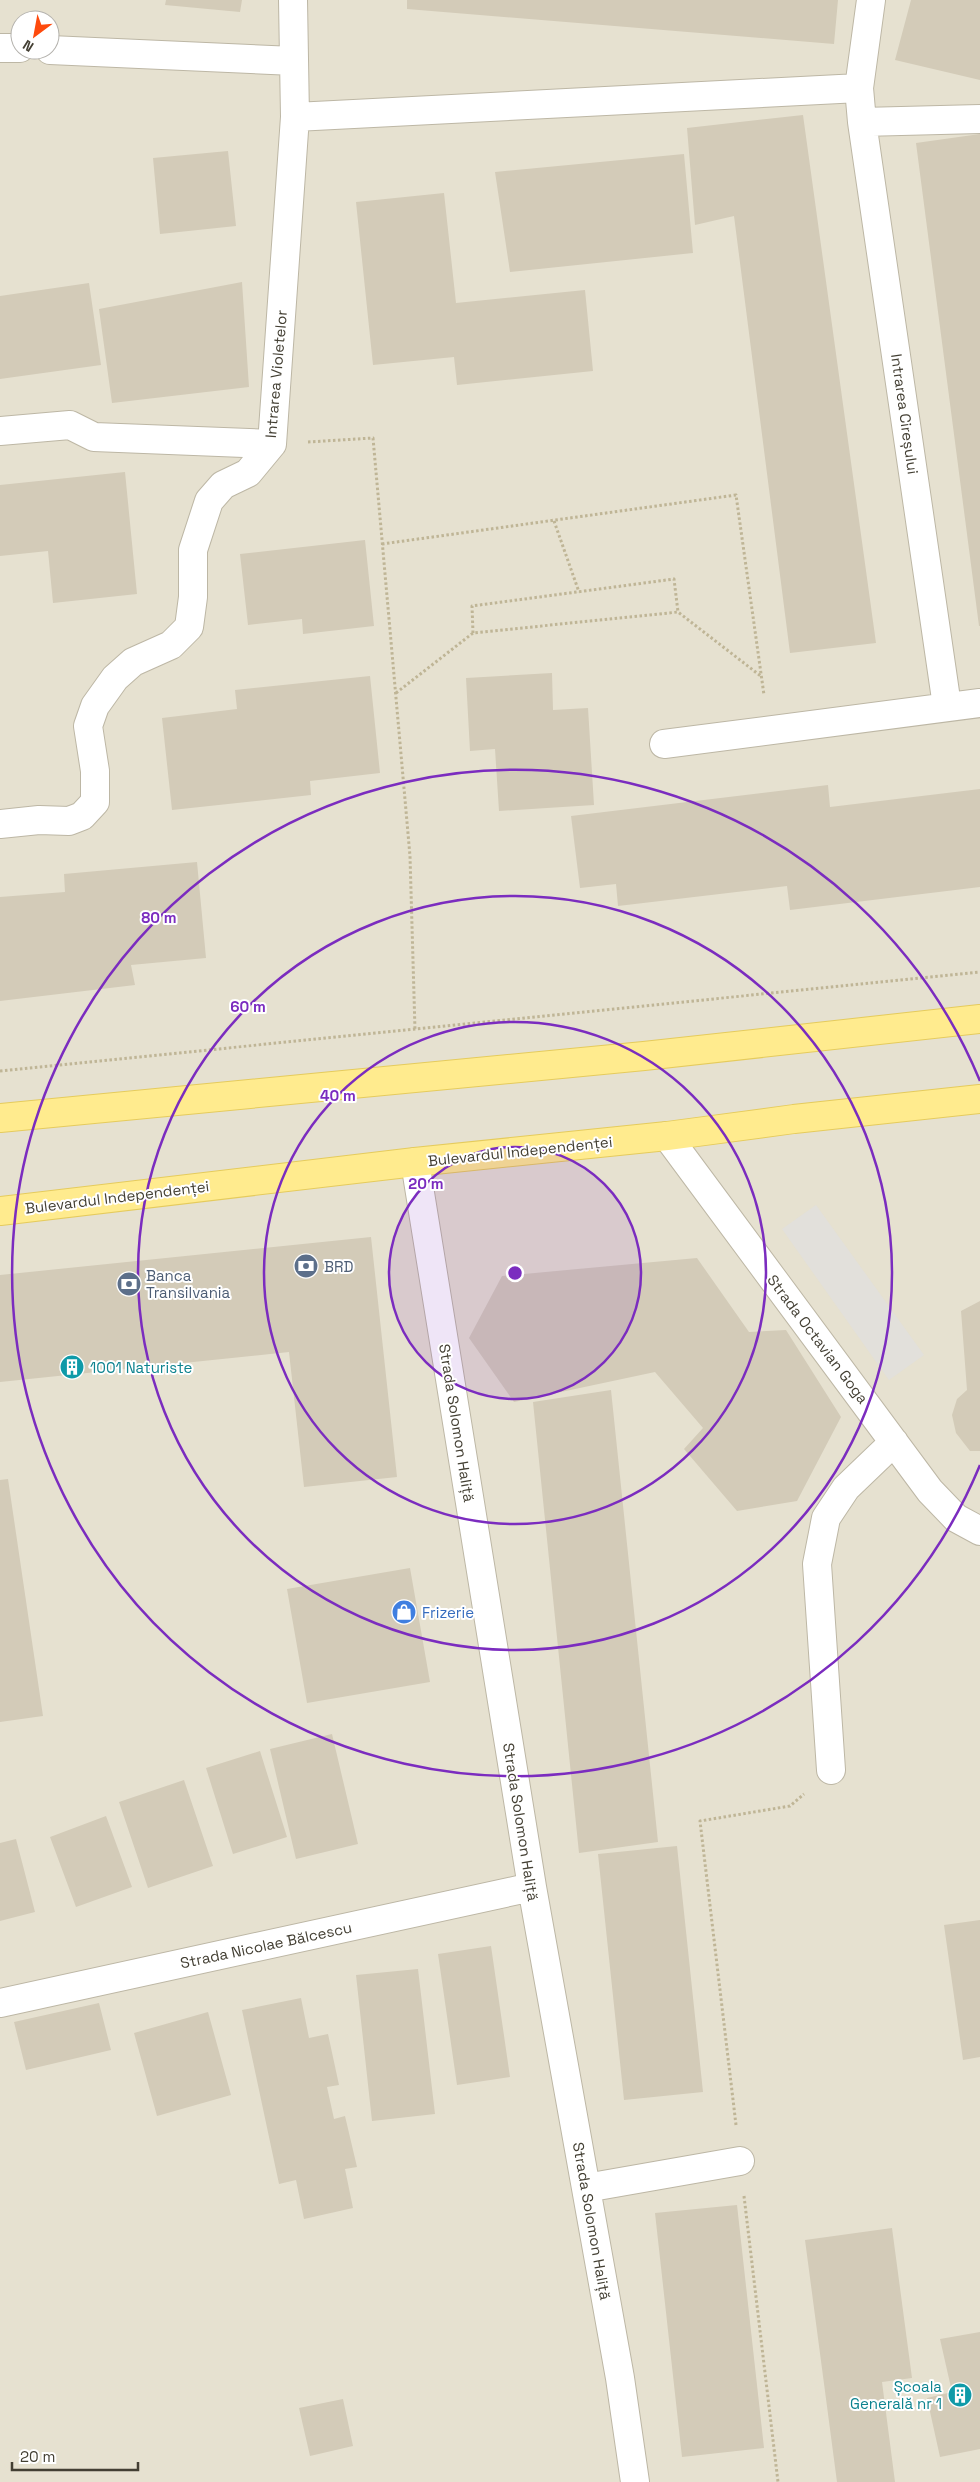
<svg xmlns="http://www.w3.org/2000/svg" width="980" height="2482" viewBox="0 0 980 2482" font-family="'Space Grotesk',sans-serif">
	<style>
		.residential { fill: #e6e1d0; fill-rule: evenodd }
		.parking { fill: #e2e0db }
		.building { fill: #d3cbb8 }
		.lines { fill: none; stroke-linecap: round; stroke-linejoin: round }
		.minor-casing { stroke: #bdb7a5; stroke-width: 30 }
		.major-casing { stroke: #e5cb5d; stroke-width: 30 }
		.path { stroke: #bfb596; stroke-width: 3; stroke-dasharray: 2.5 2.5; stroke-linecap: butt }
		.minor { stroke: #fff; stroke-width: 28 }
		.major { stroke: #ffeb8e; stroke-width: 28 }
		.ring { fill: none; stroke: #7b2cbf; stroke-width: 2.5 }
		.labels { text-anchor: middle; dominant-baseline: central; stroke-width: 4; stroke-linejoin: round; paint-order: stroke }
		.street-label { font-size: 15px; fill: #433f33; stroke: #fff }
		.service-label { font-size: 15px; fill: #4e5e75; stroke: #fff; text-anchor: start }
		.culture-label { font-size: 15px; fill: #0d838f; stroke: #fff; text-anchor: start }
		.shop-label { font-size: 15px; fill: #366cbe; stroke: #fff; text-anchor: start }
		.centre { fill: #7b2cbf; stroke: #fff; stroke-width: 2.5 }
		.ring-label { font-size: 15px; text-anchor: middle; font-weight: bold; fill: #7b2cbf; stroke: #fff; stroke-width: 4; stroke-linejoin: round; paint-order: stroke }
	</style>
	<rect width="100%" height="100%" fill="#f2efe2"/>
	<path class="residential" d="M0,0H980V2482H0ZM20,20H50V50H20Z"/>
	<path class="parking" d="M816,1205L924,1355L889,1380L782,1229Z"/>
	<path class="building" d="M166,0H242L240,12L165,5Z
		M407,0H838L834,44L407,9Z
		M911,0H980V80L895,60Z
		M803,115L876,643L790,653L734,216L695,225L687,128Z
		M980,134V626H979L916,143Z
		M228,151L236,226L160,234L153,158Z
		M684,154L693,253L510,272L495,172Z
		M444,193L456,303L585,290L593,371L457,385L454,357L373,365L356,202Z
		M242,282L249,387L112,403L99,309Z
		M89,283L101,365L0,379V296Z
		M125,472L137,594L53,603L48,551L0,556V485Z
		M365,540L374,626L303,634L302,619L248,625L240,554Z
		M552,673L553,710L588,708L594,805L499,811L495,749L470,751L466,678Z
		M370,676L380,773L310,781L311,795L172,810L162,718L237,709L235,690Z
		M828,785L830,807L980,789V887L790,910L787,886L618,906L616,884L580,888L571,816Z
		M197,862L206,958L131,965L135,985L0,1001V897L65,892L64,874Z
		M371,1237L397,1477L304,1487L289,1352L0,1382V1275Z
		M697,1258L749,1332L786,1330L841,1417L797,1501L737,1511L684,1449L703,1428L655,1372L514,1402L469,1338L502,1276Z
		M980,1301V1451H970L956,1433L952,1415L957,1399L967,1390L961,1311Z
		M611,1390L658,1842L579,1853L533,1402Z
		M8,1479L43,1716L0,1722V1480Z
		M410,1568L430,1682L307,1703L287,1589Z
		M332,1734L358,1844L296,1859L270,1749Z
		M260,1751L287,1837L233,1854L206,1768Z
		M184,1780L213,1866L148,1888L119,1802Z
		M106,1816L132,1887L76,1907L50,1837Z
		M16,1839L35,1912L0,1921V1843Z
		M677,1846L703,2092L624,2100L598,1854Z
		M980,1920V2057L963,2060L944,1925Z
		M491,1946L510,2077L457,2085L438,1954Z
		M418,1969L435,2114L372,2121L356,1975Z
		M301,1998L309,2038L328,2034L339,2085L327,2087L334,2119L345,2116L357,2167L345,2169L353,2208L304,2219L296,2180L279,2184L242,2010Z
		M99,2003L111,2050L26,2070L14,2022Z
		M208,2012L231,2095L157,2116L134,2033Z
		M737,2205L764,2448L682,2457L655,2213Z
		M892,2228L912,2378L882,2382L895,2482H837L805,2240Z
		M980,2332V2449L940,2457L927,2398L952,2392L940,2339Z
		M343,2399L353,2446L310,2456L299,2408Z"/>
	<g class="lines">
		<defs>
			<path id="minor" d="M871,0L859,88L862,122L947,706
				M0,48H20
				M50,50L294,61
				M295,117L859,88
				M862,122L980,119
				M0,431L70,425L94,437L272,444
				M272,444L295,117L293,0
				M664,744L980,703
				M0,824L39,820L69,821L82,816L95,802V771L88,726L95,706L115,678L133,662L171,645L189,627L193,597V550L209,501L223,485L248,473L272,444
				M667,1136L930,1491L956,1518L980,1531
				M415,1162L532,1887L620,2378L635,2482
				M831,1770L817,1564L826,1518L846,1488L894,1442
				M0,2003L532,1887
				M586,2188L740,2161"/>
			<path id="major" d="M0,1118L644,1056L980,1019
				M0,1211L415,1162L667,1136L794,1119L980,1099"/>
		</defs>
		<use href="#minor" class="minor-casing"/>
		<use href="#major" class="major-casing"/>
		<path class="path" d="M308,442L373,438L410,856L415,1030
			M554,521L579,592
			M382,544L736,495L764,695
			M473,633L472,606L674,579L678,612
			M396,693L473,633L678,612L762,677
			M0,1071L980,972
			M736,2125L700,1821L790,1806L804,1794
			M744,2196L778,2482"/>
		<use href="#minor" class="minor"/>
		<use href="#major" class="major"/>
	</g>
	<circle cx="515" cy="1273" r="126" fill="#7b2cbf" fill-opacity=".12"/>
	<g class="ring">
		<circle cx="515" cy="1273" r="126"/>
		<circle cx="515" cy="1273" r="251"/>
		<circle cx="515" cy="1273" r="377"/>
		<path d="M980 1465A503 503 0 1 1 980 1081"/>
	</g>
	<defs>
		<symbol id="bank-disc" viewBox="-11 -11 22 22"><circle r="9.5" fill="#5c6f8a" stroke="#fff"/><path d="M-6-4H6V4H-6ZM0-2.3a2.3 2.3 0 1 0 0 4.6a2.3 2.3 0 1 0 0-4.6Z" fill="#fff"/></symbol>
		<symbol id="building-disc" viewBox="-11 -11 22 22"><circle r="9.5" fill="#0f9aa8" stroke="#fff"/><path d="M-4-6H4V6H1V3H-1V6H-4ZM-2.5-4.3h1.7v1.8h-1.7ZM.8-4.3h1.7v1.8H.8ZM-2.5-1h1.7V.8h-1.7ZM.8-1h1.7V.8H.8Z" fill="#fff"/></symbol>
		<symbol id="shop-disc" viewBox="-11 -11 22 22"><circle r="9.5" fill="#3f7fe0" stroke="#fff"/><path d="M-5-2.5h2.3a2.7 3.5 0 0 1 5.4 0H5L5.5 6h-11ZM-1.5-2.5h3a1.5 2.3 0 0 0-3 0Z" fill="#fff"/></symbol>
	</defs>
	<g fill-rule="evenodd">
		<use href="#bank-disc" x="292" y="1252" width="28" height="28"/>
		<use href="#bank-disc" x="115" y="1270" width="28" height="28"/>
		<use href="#building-disc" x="58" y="1353" width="28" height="28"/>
		<use href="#shop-disc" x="390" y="1598" width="28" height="28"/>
		<use href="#building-disc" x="946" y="2381" width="28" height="28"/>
	</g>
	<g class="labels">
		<g class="street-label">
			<text transform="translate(276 374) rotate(-85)">Intrarea Violetelor</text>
			<text transform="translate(905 414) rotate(82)">Intrarea Cireșului</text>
			<text transform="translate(520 1151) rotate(-6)">Bulevardul Independenței</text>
			<text transform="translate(117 1197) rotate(-7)">Bulevardul Independenței</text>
			<text transform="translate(818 1339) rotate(53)">Strada Octavian Goga</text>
			<text transform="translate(457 1423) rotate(81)">Strada Solomon Haliță</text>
			<text transform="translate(521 1822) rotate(81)">Strada Solomon Haliță</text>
			<text transform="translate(266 1945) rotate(-12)">Strada Nicolae Bălcescu</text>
			<text transform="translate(592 2221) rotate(80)">Strada Solomon Haliță</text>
		</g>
		<g class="service-label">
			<text x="324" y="1266">BRD</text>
			<text x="146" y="1275">Banca<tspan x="146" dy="17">Transilvania</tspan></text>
		</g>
		<g class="culture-label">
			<text x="90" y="1367">1001 Naturiste</text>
			<text x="942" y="2386" text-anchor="end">Școala<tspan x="942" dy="17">Generală nr 1</tspan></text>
		</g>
		<g class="shop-label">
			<text x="422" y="1612">Frizerie</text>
		</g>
	</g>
	<circle cx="515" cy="1273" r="8" class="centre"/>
	<g class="ring-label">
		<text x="159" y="923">80 m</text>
		<text x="248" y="1012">60 m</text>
		<text x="338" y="1101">40 m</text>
		<text x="426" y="1189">20 m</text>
	</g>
	<g transform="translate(35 35) rotate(212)"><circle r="24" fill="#ffffff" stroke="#b4b2ad"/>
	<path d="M0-4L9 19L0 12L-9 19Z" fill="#fe4a0d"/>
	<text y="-8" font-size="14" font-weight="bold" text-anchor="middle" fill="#433f33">N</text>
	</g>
	<path d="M12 2462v8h126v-8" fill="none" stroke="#433f33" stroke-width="2.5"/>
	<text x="20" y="2462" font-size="15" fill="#433f33" stroke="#ffffff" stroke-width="4" paint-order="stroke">20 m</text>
</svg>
